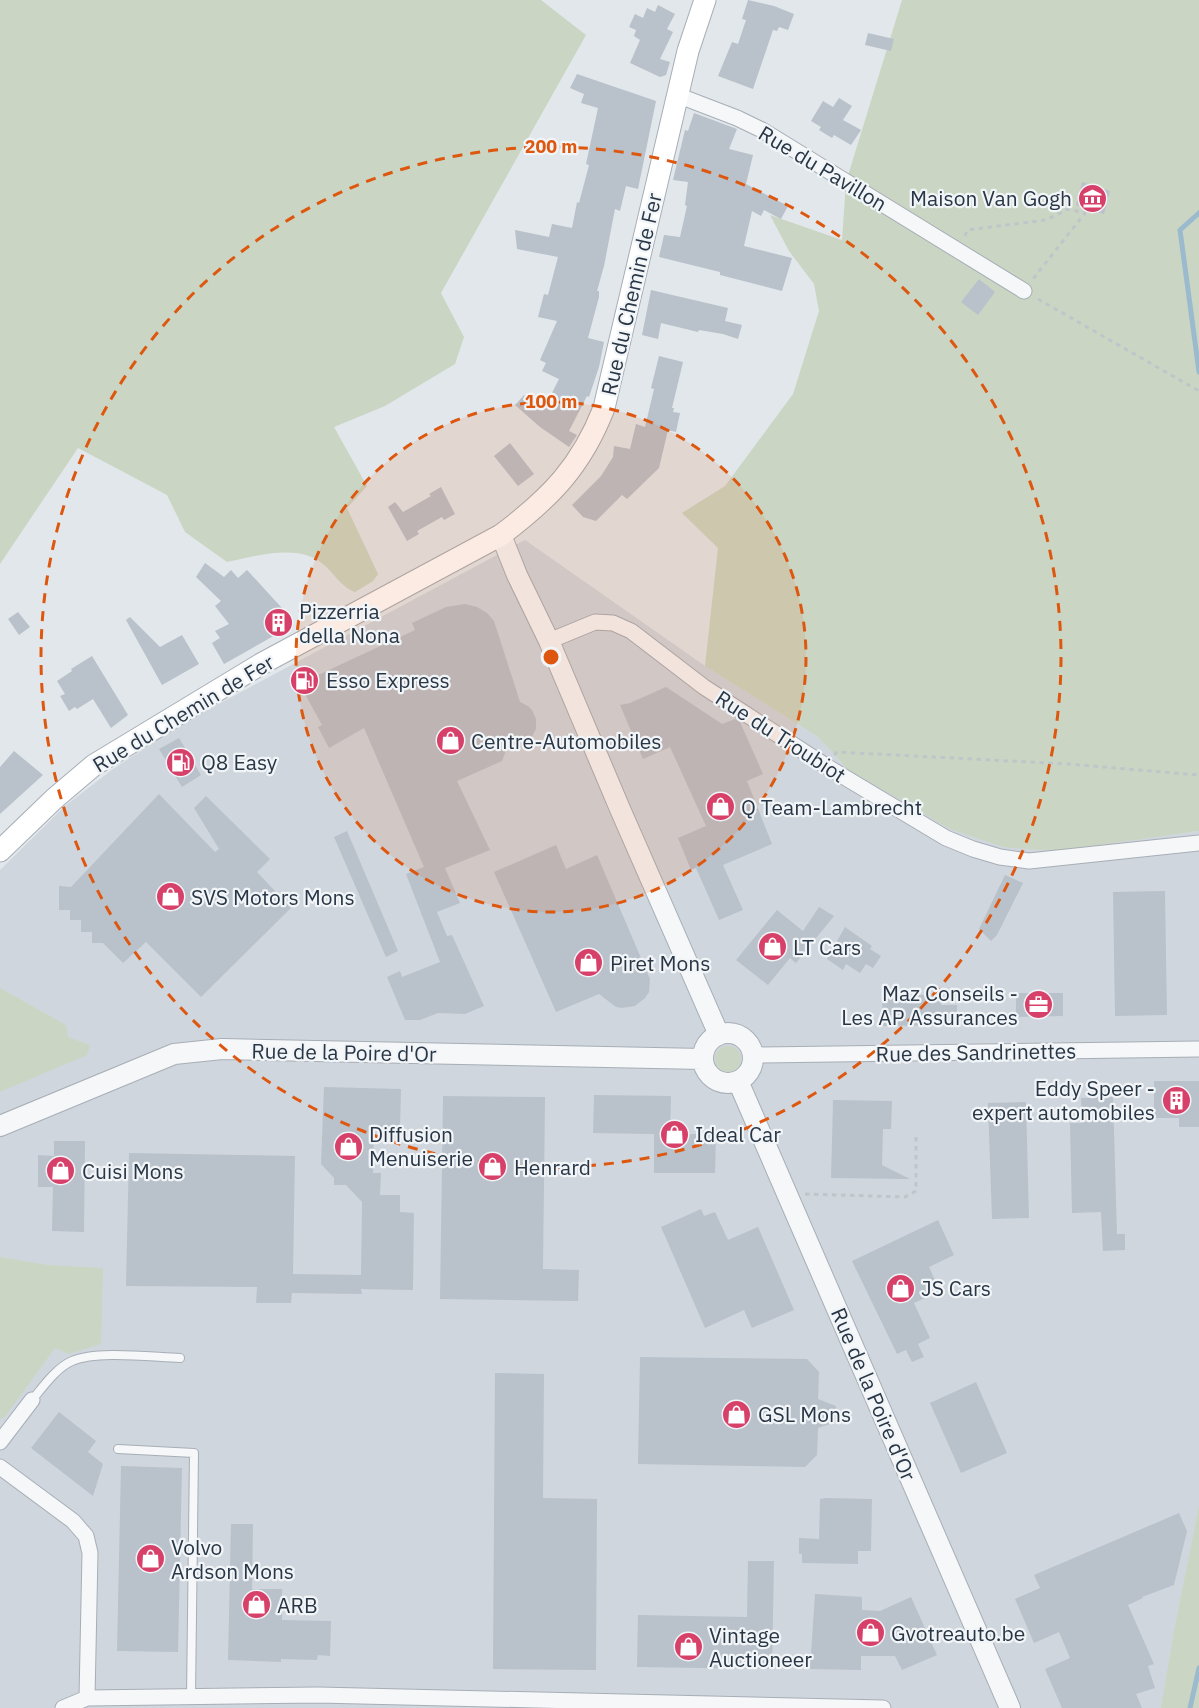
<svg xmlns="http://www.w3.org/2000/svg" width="1199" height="1708" viewBox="0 0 1199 1708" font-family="'IBM Plex Sans',sans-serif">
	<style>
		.built { fill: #d0d6dd }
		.green { fill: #cad6c3 }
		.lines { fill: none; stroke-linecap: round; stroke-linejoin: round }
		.stream { stroke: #9bbacd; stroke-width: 5 }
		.building { fill: #b9c1ca }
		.service-casing { stroke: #a7aeb6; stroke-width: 10 }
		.minor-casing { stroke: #a7aeb6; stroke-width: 17 }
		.tertiary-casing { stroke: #a7aeb6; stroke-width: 22 }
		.secondary-casing { stroke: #a7aeb6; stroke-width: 23 }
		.path { stroke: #c0c5ca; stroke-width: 3; stroke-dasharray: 4.5 4.5; stroke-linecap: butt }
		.service { stroke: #f5f7f9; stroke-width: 8 }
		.minor { stroke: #f5f7f9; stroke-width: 15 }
		.tertiary { stroke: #f5f7f9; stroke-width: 20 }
		.secondary { stroke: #fff; stroke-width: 21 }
		.ring { fill: none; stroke: #de570f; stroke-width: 3; stroke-dasharray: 10 8 }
		.labels { text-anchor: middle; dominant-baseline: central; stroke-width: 4.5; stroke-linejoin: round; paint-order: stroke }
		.street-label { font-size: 21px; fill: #293645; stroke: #f2f5f8 }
		.poi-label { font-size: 21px; fill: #293645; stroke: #f2f5f8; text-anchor: start }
		.centre { fill: #de570f; stroke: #f2f5f8; stroke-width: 3 }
		.ring-label { font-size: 18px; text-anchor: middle; font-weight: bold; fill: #de570f; stroke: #f2f5f8; stroke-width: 4.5; stroke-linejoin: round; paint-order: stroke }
	</style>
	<rect width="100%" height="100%" fill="#e2e7eb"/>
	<path class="built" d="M525,540L705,666L818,737L847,769L1128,840L1199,831V1708H0V870L65,806L113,769L185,722Z"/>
	<path class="green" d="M0,0H541L586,35L441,293L464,337L455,364L385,406L334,427L367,486L347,508L378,574L373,581L355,592C342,588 334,573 323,564C298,543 256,556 227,562L185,532L167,495L78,448L0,564Z
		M902,0H1199V831L1055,851L1003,847L950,829L847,769L818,737L705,666L718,548L682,513L725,486L793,394L819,311L814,284L789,251L770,215L842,240L846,182Z
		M0,988L66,1025L68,1037L90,1045L87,1055L0,1092Z
		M715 1059a13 13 0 1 1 26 0a13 13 0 1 1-26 0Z
		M0,1257L48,1265L103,1268L101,1344L69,1354L55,1348L4,1418L0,1419Z
		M1199,1506V1708H1161L1175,1626Z"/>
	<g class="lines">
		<path class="stream" d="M1199,213L1180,230L1199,372
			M1190,1708L1199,1668"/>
	</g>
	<path class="building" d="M748,0L774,6L794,14L788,30L779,27L777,31L773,30L753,89L718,76L732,42L738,44L746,20L742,19Z
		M658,5L675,14L667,29L673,32L660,59L670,62L666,75L660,77L630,63L640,40L634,36L636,30L629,27L635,14L643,18L647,8L655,12Z
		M868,33L894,39L891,51L865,45Z
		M577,74L656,101L638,189L626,186L620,211L615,209L604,266L597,291H599V297L588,338L604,342L599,367L589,397L587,396L569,431L577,435L569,447L540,427L515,405L524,395L543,411L559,379L542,371L546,363L540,360L557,321L538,317L544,294L548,295L558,257L517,249L515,230L549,237L552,224L572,228L577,202L579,203L589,165L586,164L598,108L581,103L584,94L570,88Z
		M839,98L852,106L843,120L861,130L851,145L834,135L832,138L819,130L821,127L811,121L823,101L833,107Z
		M694,113L737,129L729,149L753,155L746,184L788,206L781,219L764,210L761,216L752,211L744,246L792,258L782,291L720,275V272L659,257L664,235L680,237L687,206L685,205L688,182L673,180L685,130L688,131Z
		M1082,182L1110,191L1104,214L1076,205Z
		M979,279L995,292L978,315L961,302Z
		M651,290L728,308L725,321L742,325L738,339L723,334L699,330L698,332L661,323L658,339L642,335Z
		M659,356L683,362L672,408H674L673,412L680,413L676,432L668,430L659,468L627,499L622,495L596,521L583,517L572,505L601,476L613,457L614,446L630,449L636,424L645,427L654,389L651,388Z
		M510,443L534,474L518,486L494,456Z
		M441,487L455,514L444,520L442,517L417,531L419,534L407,541L388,507L395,502L403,512L431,496L429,494Z
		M205,563L224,577L231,570L238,578L247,570L281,607L293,625L224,664L212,643L220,638L215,631L229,624L215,606L221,601L196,577Z
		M465,604L477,607L487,613L494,621L520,702L528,706L532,710L536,719V729L528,744L519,748H507L502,761L457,781L490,850L445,868L460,903L437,912L447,936L452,935L484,1006L465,1014L438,1013L420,1020H405L387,977L400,971L402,977L440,962L406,874L424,867L364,728L329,748L318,727L322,725L294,674L310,665L316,676L415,630L412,623L446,607Z
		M18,612L30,627L19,635L8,619Z
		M130,617L160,647L182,635L199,664L162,685L126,620Z
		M92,656L128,715L111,728L93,699L77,709L75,707L69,711L60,696L65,694L57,681L72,671L71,669Z
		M666,687L722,724L735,719L740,722L763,774L747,781L772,844L723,865L743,910L719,920L696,868L691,870L678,838L706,826L670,747L643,759L620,705L630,703Z
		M179,738L201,775L182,787L159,749Z
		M14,751L43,775L0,814V767Z
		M159,794L215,852L219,849L194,808L206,796L270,859L257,872L291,908L201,997L146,942L123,963L103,943H92V932H81V920H70V910H59V886L71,887Z
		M347,831L398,951L386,957L334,837Z
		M556,845L566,869L597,855L650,979L649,992L645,998L635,1006L622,1008L616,1007L599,994L556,1012L494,872Z
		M1005,875L1023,883L997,935L991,941L979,929Z
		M1165,891L1167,1015L1115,1016L1113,892Z
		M819,907L834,916L796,963L790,958L768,985L736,960L777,910L803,931Z
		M845,927L872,946L870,949L881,956L873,968L866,964L860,973L846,964L843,970L827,959Z
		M1016,993H1063V1016L1016,1017Z
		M926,995H941V1005H957V1025L883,1026L882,996Z
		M1154,1081H1199V1127H1179V1118H1154Z
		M324,1087L401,1089L400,1128L374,1127L373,1173H381L380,1195H400V1212L414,1213L413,1290L361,1289L362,1294L292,1293L291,1303H256L257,1287L126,1286L129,1153L295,1156L293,1274L361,1275L362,1202L346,1185H334V1178L321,1164Z
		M594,1095L671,1096L670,1134H716L715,1173H654V1134L593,1133Z
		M443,1096L545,1097L543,1269L579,1270L578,1301L440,1299Z
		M1113,1097L1117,1234H1125V1250L1103,1251L1101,1212L1072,1213L1070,1123H1082L1081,1098Z
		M833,1100L892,1101L891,1129H883L882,1165L910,1179L831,1178Z
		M1026,1102L1029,1218L992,1219L988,1103Z
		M54,1141H85L84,1232L52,1231L53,1187H38V1155L54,1156Z
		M701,1209L704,1216L715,1212L728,1240L758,1227L794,1310L752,1328L744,1310L705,1328L661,1227Z
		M938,1220L954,1255L929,1267L940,1291L914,1303L930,1338L918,1344L924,1357L912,1362L906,1350L897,1354L852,1261Z
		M640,1357L807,1359L819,1372L818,1399L836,1406V1422L818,1428L817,1455L805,1467L638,1464Z
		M495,1373L544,1374L543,1498L597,1499L596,1670L493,1669Z
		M976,1382L1007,1453L961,1473L930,1403Z
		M59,1412L96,1441L88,1452L103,1464L93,1496L31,1448Z
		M121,1466L182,1468L178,1652L117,1651Z
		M826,1498L872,1499L871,1551H858V1564L802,1563V1554H799V1538L819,1539L820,1499Z
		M1179,1513L1187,1531L1174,1585L1142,1597L1143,1598L1128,1605L1154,1664L1148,1666L1155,1688L1136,1694L1142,1708H1062L1045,1669L1070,1658L1059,1632L1034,1643L1015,1599L1040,1588L1034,1575Z
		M231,1524H253L252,1589H282V1620L331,1621L330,1656L318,1655L317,1660L281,1659V1662L228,1660Z
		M748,1561H774L772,1669L637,1667L638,1615L747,1617Z
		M815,1594L862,1597V1610L880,1611L911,1597L937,1655L902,1670L895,1656H861V1670L810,1669Z"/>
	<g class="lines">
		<defs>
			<path id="service" d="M32,1400C43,1387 56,1368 72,1361C97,1350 151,1357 180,1358
				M118,1449L194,1453L191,1697"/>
			<path id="minor" d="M677,95L737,118L762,130L1024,291
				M549,641L595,622L613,623L631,631L704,687L826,766L946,838L973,849L1000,857L1029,861L1199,843
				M753,1055L1199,1049
				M0,1442L32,1400
				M0,1467L73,1521L86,1536L90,1553L87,1698
				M63,1708L87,1698L318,1695L883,1708"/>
			<path id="tertiary" d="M501,535L517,575L549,641L620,809L719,1035
				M703 1058a25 25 0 1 1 50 0a25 25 0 1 1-50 0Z
				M738,1081L1010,1708
				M0,1126L174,1054L222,1049L703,1059"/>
			<path id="secondary" d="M0,851L54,799L94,765L261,664L501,535C550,498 581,467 604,408L688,51L705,0"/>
		</defs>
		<use href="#service" class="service-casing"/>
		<use href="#minor" class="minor-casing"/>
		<use href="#tertiary" class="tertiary-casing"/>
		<use href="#secondary" class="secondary-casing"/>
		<path class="path" d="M965,236L967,230L1046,220L1068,209L1085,213L1033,279
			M1038,299L1199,391
			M834,755L837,752L1068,764L1199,775
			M805,1194L905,1197L916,1191V1137"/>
		<use href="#service" class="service"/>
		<use href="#minor" class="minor"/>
		<use href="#tertiary" class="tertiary"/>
		<use href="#secondary" class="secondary"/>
	</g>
	<circle cx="551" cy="657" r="255" fill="#de570f" fill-opacity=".12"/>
	<g class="ring">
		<circle cx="551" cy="657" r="255"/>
		<circle cx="551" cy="657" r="510"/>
	</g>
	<defs>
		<symbol id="museum-disc" viewBox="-11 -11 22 22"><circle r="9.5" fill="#d74069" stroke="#f2f5f8"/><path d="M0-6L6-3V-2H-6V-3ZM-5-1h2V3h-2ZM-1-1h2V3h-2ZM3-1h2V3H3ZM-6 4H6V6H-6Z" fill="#fff"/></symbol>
		<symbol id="building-disc" viewBox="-11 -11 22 22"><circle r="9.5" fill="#d74069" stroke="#f2f5f8"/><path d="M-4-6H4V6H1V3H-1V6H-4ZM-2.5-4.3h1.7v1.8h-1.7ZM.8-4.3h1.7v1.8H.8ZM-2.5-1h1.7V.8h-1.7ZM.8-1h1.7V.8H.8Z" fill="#fff"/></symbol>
		<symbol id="fuel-disc" viewBox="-11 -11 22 22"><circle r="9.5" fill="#d74069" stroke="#f2f5f8"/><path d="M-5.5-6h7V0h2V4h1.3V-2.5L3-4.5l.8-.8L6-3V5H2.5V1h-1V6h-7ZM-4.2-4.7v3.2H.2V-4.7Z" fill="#fff"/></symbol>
		<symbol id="shop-disc" viewBox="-11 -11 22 22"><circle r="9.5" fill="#d74069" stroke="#f2f5f8"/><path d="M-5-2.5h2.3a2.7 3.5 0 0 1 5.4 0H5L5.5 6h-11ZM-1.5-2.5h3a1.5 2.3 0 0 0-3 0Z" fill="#fff"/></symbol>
		<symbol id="office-disc" viewBox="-11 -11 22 22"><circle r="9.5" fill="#d74069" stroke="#f2f5f8"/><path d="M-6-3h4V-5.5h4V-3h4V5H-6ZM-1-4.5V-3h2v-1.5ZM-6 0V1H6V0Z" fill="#fff"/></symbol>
	</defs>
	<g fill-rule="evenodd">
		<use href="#museum-disc" x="1076" y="182" width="33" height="33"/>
		<use href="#building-disc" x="262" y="606" width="33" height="33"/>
		<use href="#fuel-disc" x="288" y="664" width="33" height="33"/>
		<use href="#shop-disc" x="434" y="724" width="33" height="33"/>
		<use href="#fuel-disc" x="164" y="746" width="33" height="33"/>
		<use href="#shop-disc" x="704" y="790" width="33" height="33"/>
		<use href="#shop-disc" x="154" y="880" width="33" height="33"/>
		<use href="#shop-disc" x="756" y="930" width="33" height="33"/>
		<use href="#shop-disc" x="572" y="946" width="33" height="33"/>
		<use href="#office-disc" x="1022" y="988" width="33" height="33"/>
		<use href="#building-disc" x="1160" y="1084" width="33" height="33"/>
		<use href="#shop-disc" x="658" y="1118" width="33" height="33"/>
		<use href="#shop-disc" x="332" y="1130" width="33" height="33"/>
		<use href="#shop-disc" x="476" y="1150" width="33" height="33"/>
		<use href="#shop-disc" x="44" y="1154" width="33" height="33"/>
		<use href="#shop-disc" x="884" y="1272" width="33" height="33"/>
		<use href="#shop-disc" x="720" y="1398" width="33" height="33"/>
		<use href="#shop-disc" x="134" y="1542" width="33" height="33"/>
		<use href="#shop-disc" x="240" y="1588" width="33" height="33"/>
		<use href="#shop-disc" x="854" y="1616" width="33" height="33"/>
		<use href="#shop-disc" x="672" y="1630" width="33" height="33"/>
	</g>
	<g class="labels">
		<g class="street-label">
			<text transform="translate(823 168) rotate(31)">Rue du Pavillon</text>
			<text transform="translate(631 294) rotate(-77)">Rue du Chemin de Fer</text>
			<text transform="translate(183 713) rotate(-31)">Rue du Chemin de Fer</text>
			<text transform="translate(781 736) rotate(33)">Rue du Troubiot</text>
			<text transform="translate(344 1052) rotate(1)">Rue de la Poire d'Or</text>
			<text transform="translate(976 1052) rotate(-1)">Rue des Sandrinettes</text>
			<text transform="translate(874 1394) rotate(67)">Rue de la Poire d'Or</text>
		</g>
		<g class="poi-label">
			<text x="1072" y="198" text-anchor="end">Maison Van Gogh</text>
			<text x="299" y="611">Pizzerria<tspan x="299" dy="24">della Nona</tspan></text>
			<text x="326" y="680">Esso Express</text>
			<text x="471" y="741">Centre-Automobiles</text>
			<text x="201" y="762">Q8 Easy</text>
			<text x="741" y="807">Q Team-Lambrecht</text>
			<text x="191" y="897">SVS Motors Mons</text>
			<text x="793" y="947">LT Cars</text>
			<text x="610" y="963">Piret Mons</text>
			<text x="1018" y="993" text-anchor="end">Maz Conseils -<tspan x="1018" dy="24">Les AP Assurances</tspan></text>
			<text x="1155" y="1088" text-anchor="end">Eddy Speer -<tspan x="1155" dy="24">expert automobiles</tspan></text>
			<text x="369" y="1134">Diffusion<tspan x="369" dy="24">Menuiserie</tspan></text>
			<text x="695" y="1134">Ideal Car</text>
			<text x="514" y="1167">Henrard</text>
			<text x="82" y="1171">Cuisi Mons</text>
			<text x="921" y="1288">JS Cars</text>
			<text x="758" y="1414">GSL Mons</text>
			<text x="171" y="1547">Volvo<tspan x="171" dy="24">Ardson Mons</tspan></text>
			<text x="277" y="1605">ARB</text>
			<text x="891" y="1633">Gvotreauto.be</text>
			<text x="709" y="1635">Vintage<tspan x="709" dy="24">Auctioneer</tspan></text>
		</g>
	</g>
	<circle cx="551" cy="657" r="9" class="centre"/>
	<g class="ring-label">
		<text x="551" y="153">200 m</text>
		<text x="551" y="408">100 m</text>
	</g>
</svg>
